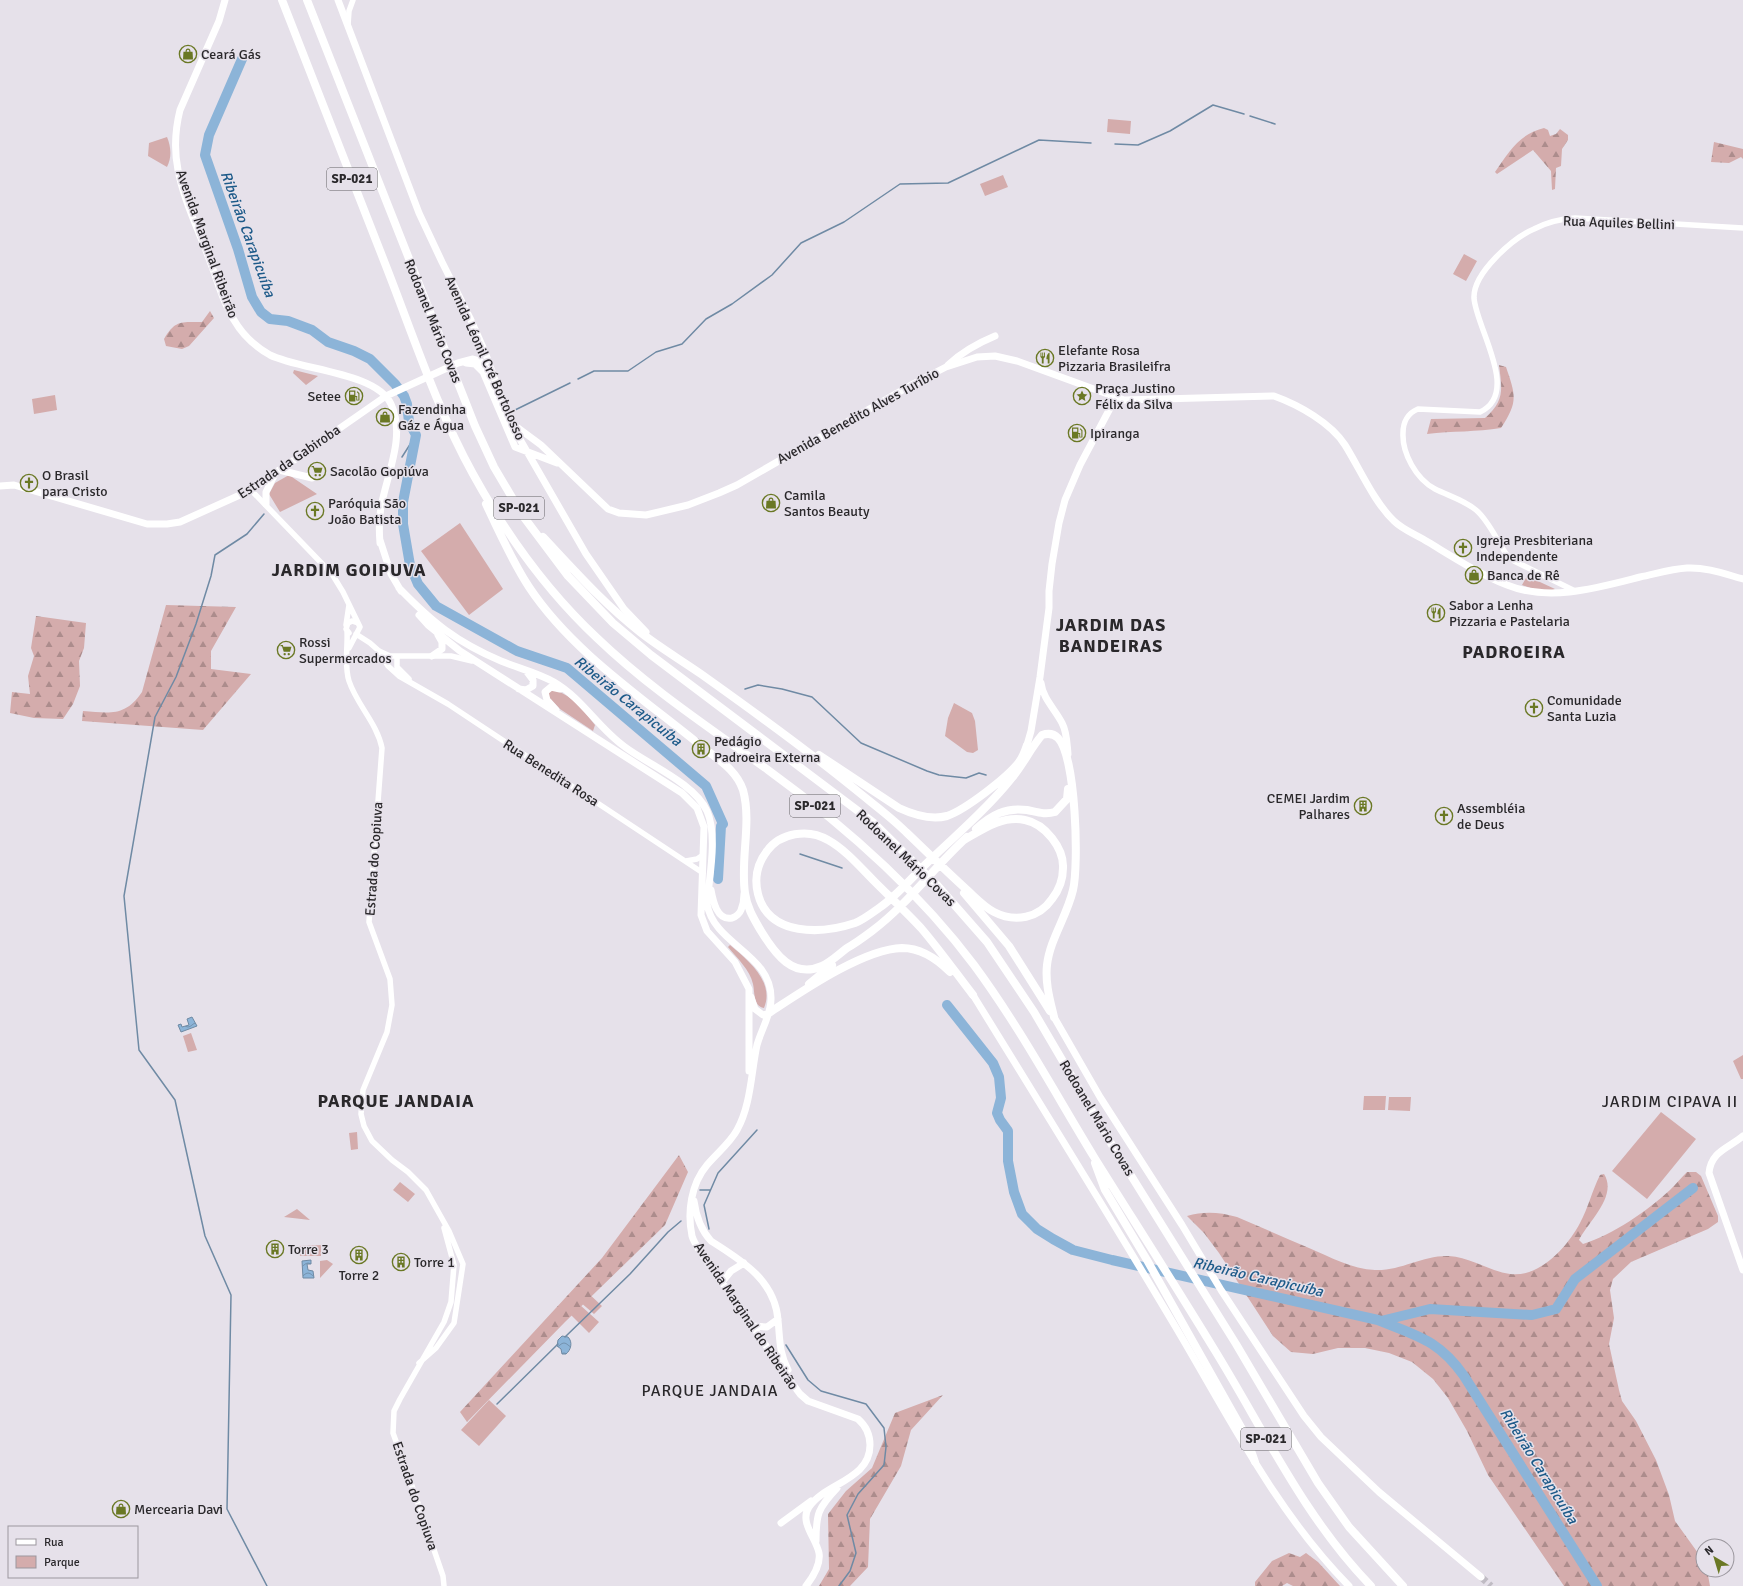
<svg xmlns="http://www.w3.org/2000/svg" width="1743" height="1586" viewBox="0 0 1743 1586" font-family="Signika,sans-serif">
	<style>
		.green { fill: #d4acac }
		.forest { fill: url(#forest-firs) }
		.water { fill: url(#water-waves); stroke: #6f8aa4 }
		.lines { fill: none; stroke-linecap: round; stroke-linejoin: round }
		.stream { stroke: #6f8aa4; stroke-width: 1.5 }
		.river { stroke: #8cb4d8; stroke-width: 10 }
		.major-tunnel { stroke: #c0bcc4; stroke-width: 7; stroke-dasharray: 7 3.5; stroke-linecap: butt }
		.highway-tunnel { stroke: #c0bcc4; stroke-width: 8; stroke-dasharray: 8 4; stroke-linecap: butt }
		.minor { stroke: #fff; stroke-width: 5.5 }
		.major { stroke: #fff; stroke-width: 7 }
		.highway { stroke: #fff; stroke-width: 8 }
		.labels { text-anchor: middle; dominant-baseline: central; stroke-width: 3; stroke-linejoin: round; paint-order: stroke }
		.shield { fill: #e6e1ea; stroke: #626064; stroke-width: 1 }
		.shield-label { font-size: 13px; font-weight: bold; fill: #2a282b }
		.poi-label { font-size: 14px; fill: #2a282b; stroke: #e6e1ea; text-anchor: start }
		.street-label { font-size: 14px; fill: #2a282b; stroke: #e6e1ea }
		.water-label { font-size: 15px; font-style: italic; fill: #1d5a89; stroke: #e6e1ea }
		.quarter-label { font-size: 16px; letter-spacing: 1px; fill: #2a282b; stroke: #e6e1ea }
		.district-label { font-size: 18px; font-weight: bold; letter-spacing: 1px; fill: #2a282b; stroke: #e6e1ea }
	</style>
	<defs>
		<pattern id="forest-firs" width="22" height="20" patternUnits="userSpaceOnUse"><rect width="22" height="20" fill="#d4acac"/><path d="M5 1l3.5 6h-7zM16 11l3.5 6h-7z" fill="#ac8c8c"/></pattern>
		<pattern id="water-waves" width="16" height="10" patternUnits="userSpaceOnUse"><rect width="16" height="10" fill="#8cb4d8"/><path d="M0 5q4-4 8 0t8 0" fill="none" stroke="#7392af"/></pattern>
	</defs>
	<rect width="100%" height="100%" fill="#e6e1ea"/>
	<path class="green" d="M1108,119L1131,121L1130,134L1107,132Z
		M167,137C171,146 172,158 167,167L148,156L149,143Z
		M1003,175L1008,187L985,196L980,184Z
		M1464,254L1477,261L1466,281L1453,274Z
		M294,370L318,376L306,385L293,373Z
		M55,395L57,410L34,414L32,399Z
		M289,475L317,494L280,512L269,494L275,483Z
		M460,523L503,589L469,615L421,551Z
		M1527,576L1555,589C1546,594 1531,588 1522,585Z
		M555,690C573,696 584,711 595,725L593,731L560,709L548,696L549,691Z
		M954,703L972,713L975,721L978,750L973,753L967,752L945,736L948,718Z
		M730,945C748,960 775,982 764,1008C753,1006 755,993 753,984C750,970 737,958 728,947Z
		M191,1033L197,1050L188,1052L183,1036Z
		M1743,1055V1079H1741L1733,1061Z
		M1364,1096H1386L1385,1110H1363Z
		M1389,1097H1411L1410,1111L1388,1110Z
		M1661,1112L1696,1139L1647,1199L1612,1171Z
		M357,1132L358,1149L351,1150L349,1133Z
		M400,1182L415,1194L408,1202L393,1190Z
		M297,1209L310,1220L284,1217Z
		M321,1245V1256H300L299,1246Z
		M327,1260L333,1264L320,1278V1261Z
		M587,1292L602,1306L594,1314L579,1301Z
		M580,1305L599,1322L589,1333L571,1315Z
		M489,1400L506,1416L479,1446L461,1430Z"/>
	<path class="forest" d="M1544,128L1548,130L1550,136L1556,134L1560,129L1568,135V140L1562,149L1561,166L1556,168L1555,189L1552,190L1551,171L1533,150L1497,174L1495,172C1509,152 1519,134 1544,128Z
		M1714,142L1743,149V159L1741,157L1729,163L1711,162Z
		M210,311L214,318L189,346L182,349L166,346L164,339C175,320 181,322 202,322Z
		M1499,365L1506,367C1516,396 1518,402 1501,428C1477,432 1452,431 1427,434L1431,419L1485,418C1505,401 1502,389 1499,365Z
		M166,605L236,607L211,651V669L251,674L203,730L82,721L83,711C110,713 125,717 142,692Z
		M36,616L86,623L84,648L79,661L80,686L73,704L63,719L34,718L10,713L12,692L30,694L28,676L34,656L31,648Z
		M679,1155L688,1172L665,1225L565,1322L467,1422L460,1412L602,1258Z
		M1687,1172H1696L1701,1176L1718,1216V1222L1708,1229L1631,1262L1613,1279L1610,1290L1614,1318L1609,1344L1619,1390L1622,1401L1636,1421L1656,1460L1669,1495L1675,1521L1703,1560V1570H1707L1710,1586H1564L1488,1475L1467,1431L1448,1398L1433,1379L1412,1362L1389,1353L1365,1348H1338L1313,1354L1291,1352L1273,1336L1219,1253L1204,1233L1187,1216C1204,1211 1219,1212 1237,1217C1261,1227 1285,1238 1309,1248C1330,1257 1352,1269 1375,1270C1401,1271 1423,1255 1449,1256C1470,1257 1489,1271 1510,1274C1540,1278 1568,1246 1580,1223C1588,1208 1592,1191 1600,1175L1604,1174C1618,1196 1588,1222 1579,1240L1583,1244C1614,1234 1646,1212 1670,1190C1676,1184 1681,1178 1687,1172Z
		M943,1395L911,1430L901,1466L870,1519L868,1567L850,1586H819L829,1569L828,1514L846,1491L872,1468L895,1413Z
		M1289,1553L1300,1557L1306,1553L1318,1562L1340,1586H1293L1287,1583L1282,1586H1255V1582L1272,1561Z"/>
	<path class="water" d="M192,1017L197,1026L181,1032L178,1025L181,1024L182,1027L189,1025L187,1019Z
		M311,1260V1264H307L308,1270L313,1271L314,1278H303L302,1261Z
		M562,1336L568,1337C573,1342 571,1350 566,1354H562L561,1349L557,1346L558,1340Z"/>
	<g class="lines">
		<path class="stream" d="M1250,116L1275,124
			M1115,144L1138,145L1170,131L1213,105L1244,114
			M578,379L594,371H628L656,352L682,344L706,319L732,304L772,275L801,243L844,222L900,184L948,183L1039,140L1091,143
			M513,411L570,383
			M402,457L416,435
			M264,514L247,534L215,555L211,576L196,624L176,677L155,717L124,896L139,1050L175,1100L205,1236L231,1295L227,1509L267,1586
			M745,689L758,685L782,689L812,697L861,743L927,771L939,775L966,778L979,773L986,775
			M800,854L842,868
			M700,1190H710
			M709,1229L704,1205L718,1173L757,1130
			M565,1337L630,1274L668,1232L681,1221
			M786,1345L808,1380L821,1391L866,1404L884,1428L886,1447L884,1465L858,1494L847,1515L856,1553L850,1571L839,1586
			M497,1404L558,1344"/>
		<path class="river" d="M242,59L209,135L205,155L238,249L252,297L261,312L270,319L288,321L312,330L328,342L354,351L370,359L395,384L404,396L407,404L409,422L416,435L403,502V524L410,565L418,584L436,606L517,651L567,668L706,786L723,824L721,826L718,879
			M947,1005L993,1063L999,1077L1001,1098L997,1113L1000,1120L1008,1131V1161L1014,1192L1022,1214L1037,1229L1053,1239L1073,1250L1112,1260L1378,1320C1417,1336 1439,1340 1464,1376L1597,1586
			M1381,1321L1430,1309L1532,1315L1556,1309L1575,1279L1693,1188"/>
		<path class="major-tunnel" d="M1481,1577L1491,1586"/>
		<path class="highway-tunnel" d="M695,741L709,752"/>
		<path class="minor" d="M348,25L349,11L353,0
			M251,490L332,574L343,592L360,627L349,648
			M1575,591L1514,561L1507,555C1497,541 1489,521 1476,510C1464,500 1449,496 1435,489C1416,479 1402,453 1403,433C1403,422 1408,413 1418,409L1480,412C1521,393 1476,328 1474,298C1473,273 1513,238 1534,229C1547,222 1560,219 1575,218L1743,228
			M346,625L349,605
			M347,631C348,647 344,666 349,681C357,705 377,723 382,748L369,922L390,979L392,1005L387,1032L363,1090L361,1114L364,1126L372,1141L392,1160L408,1172L426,1190L449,1231L463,1264L454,1323L436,1348L419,1363
			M349,633L346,629L348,623L352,621L358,623
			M356,634L370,643L379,651L390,656H451L472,661
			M379,651L388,666L399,676L448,704L703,873
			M397,657V667L409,679
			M686,861L697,859L703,855
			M444,1228L454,1265L451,1302L444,1322L400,1399L394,1411L393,1433L410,1480L443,1576L444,1586"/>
		<path class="major" d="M225,0L219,21L180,110C175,130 174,150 178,170C184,202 200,233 211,264C218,282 223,303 234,320C242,334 256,347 270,355C300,370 376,372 391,404C406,436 387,474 381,507C379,518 379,531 380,543
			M338,0L419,213L442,262L470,318L485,352L510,422L586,554L624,609L646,632
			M466,363L475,364L483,372L515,447L557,463
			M948,365C962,352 978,343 995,336
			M510,422L541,445L608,509L619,513L646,515L688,505L719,493L737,485L913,384L946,367L977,357L995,356L1017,361L1124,400L1274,396C1299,405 1331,423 1345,445C1360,469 1374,502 1394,521C1403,530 1417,535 1428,542C1453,557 1479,574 1507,585C1549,602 1597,588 1640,577C1655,574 1671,569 1687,568C1706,567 1725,574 1743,579
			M279,470L312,478
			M0,486L14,485L147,524H167L180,522L251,490L386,396L458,363L473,359L480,361L490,370
			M266,504V492L275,474
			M380,540L391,574L401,591
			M399,588C432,622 456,642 501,661C518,668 538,673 554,682C583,699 598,728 625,747C649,765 694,783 707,811C718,836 709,878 707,904C714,945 772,954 771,999C771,1015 761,1030 757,1045C751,1073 751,1105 737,1130C730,1143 717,1153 707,1165C691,1184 687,1212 692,1236C696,1250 720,1279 729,1292C753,1325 775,1361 800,1394L808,1401L858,1419C866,1426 870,1434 870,1445C870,1480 825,1483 809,1507C799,1522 816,1538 819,1553C821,1565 813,1577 806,1586
			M419,615L428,625L460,651L682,793L697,808L704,827L701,915L707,931L735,962L749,989V1071
			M432,656L442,649V642L438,635
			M1041,683C1043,699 1055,709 1062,723C1067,732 1067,744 1068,754
			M519,689L526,690L533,686V680L527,672
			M556,710L547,700L545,692L551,687L560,689
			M1027,745L1031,731L1040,677L1049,608V591L1052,564L1059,523L1065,500L1080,465L1116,397
			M711,890C713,901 717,921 732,918C736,917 740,913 741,910C743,905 744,899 744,894
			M973,995C1041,1105 1109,1215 1175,1326C1228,1415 1276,1512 1349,1586
			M751,997L755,1009L763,1015L769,1013
			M1054,1017L1100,1097L1182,1225L1221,1290L1304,1416L1321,1437L1379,1492L1481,1577
			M1743,1136C1729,1148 1711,1151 1709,1173L1743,1270
			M694,1201C696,1216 700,1229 711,1241C741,1260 775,1280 778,1320C780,1339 779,1353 788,1370
			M722,1282L731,1271L744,1263
			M753,1326L767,1327L778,1319
			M781,1523L811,1501
			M816,1541C816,1514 818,1508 837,1488"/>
		<path class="highway" d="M282,0C317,89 351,177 386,266C413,335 437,409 473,474C506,534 547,591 597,638C649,688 710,728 768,770C845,826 917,889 974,965C1019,1026 1055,1093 1094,1157C1134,1221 1175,1285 1214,1349C1264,1430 1304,1517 1371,1586
			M307,0L475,426L494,467L523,516L568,576L613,623L651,655L874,823L937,885L987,942L1034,1012L1112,1145L1236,1344L1318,1483L1349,1527L1403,1586
			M486,504C499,532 512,561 529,587C570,649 638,695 695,741
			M543,537C574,570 604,604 640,632C659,647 681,660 701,674C753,711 806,749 856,790C873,804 891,817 906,832C926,851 945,870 966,889C975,897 984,907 994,912C1015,923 1039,918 1052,899C1059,890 1063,880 1063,868C1064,848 1045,824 1025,820C1003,815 983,829 964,840
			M709,752C722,762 737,772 743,790C752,823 740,859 745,893C747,908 754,919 761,931C775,954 793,979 822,966C831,962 839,954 847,948C856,943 864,937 872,931C908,904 934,867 967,837
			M819,755L899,808C914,815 931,820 947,816C965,810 1008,777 1019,762C1023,757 1025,751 1027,745
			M976,829C991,815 1006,807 1027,810C1037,812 1045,815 1055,812L1067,799L1068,789
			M964,893L1009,946L1050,1011
			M809,984L832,965
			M973,995C956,973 939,949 921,928C906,912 890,897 875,882C861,868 846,850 828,840C808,828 780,833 767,851C757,864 754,878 758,894C769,937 822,934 855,923C863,920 872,913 879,908C897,896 912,877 928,862C956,835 987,809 1011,779C1023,765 1030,749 1042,735C1048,733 1053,733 1058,738C1076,756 1079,865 1073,890C1067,916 1050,939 1047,965C1045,983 1050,1000 1054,1017
			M769,1013C801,992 863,949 902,948C920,948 937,959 950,972
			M1095,1163L1105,1190L1147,1260L1233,1413L1246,1436L1255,1462"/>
	</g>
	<defs>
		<symbol id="shop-ring" viewBox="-11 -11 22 22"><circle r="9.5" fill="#e6e1ea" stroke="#6a7824" stroke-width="1.5"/><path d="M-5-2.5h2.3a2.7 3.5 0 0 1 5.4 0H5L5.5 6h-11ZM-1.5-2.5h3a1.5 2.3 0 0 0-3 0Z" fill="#6a7824"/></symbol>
		<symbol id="restaurant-ring" viewBox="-11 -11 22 22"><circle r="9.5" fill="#e6e1ea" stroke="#6a7824" stroke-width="1.5"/><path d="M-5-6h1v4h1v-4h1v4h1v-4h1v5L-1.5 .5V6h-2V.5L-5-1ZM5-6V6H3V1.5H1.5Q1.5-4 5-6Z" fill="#6a7824"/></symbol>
		<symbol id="fuel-ring" viewBox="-11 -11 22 22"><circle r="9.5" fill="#e6e1ea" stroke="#6a7824" stroke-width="1.5"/><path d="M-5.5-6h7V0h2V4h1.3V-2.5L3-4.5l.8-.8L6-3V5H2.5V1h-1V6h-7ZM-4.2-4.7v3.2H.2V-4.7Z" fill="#6a7824"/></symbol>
		<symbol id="sight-ring" viewBox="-11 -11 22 22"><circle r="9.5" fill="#e6e1ea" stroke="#6a7824" stroke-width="1.5"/><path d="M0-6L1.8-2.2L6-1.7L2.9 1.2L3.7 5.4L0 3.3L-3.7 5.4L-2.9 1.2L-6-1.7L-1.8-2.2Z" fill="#6a7824"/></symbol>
		<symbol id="supermarket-ring" viewBox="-11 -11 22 22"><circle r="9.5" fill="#e6e1ea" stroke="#6a7824" stroke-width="1.5"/><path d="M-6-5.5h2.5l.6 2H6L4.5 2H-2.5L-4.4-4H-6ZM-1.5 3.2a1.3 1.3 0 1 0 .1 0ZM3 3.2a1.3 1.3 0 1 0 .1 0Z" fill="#6a7824"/></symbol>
		<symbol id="church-ring" viewBox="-11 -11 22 22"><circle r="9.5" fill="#e6e1ea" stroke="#6a7824" stroke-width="1.5"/><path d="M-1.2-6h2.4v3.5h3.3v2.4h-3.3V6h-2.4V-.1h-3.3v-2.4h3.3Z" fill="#6a7824"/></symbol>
		<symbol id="building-ring" viewBox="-11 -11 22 22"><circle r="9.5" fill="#e6e1ea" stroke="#6a7824" stroke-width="1.5"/><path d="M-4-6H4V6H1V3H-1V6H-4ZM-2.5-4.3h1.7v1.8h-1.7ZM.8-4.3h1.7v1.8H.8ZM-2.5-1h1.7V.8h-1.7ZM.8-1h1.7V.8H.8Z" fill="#6a7824"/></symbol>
	</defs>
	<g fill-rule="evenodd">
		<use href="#shop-ring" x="178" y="44" width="20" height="20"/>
		<use href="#restaurant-ring" x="1035" y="348" width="20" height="20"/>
		<use href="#fuel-ring" x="344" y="386" width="20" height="20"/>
		<use href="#sight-ring" x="1072" y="386" width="20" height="20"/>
		<use href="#shop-ring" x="375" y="407" width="20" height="20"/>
		<use href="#fuel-ring" x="1067" y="423" width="20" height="20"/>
		<use href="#supermarket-ring" x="307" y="461" width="20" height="20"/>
		<use href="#church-ring" x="19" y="473" width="20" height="20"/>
		<use href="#shop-ring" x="761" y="493" width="20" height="20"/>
		<use href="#church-ring" x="305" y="501" width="20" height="20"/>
		<use href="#church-ring" x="1453" y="538" width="20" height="20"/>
		<use href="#shop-ring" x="1464" y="565" width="20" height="20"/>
		<use href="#restaurant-ring" x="1426" y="603" width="20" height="20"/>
		<use href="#supermarket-ring" x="276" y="640" width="20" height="20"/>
		<use href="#church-ring" x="1524" y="698" width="20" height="20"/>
		<use href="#building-ring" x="691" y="739" width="20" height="20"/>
		<use href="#building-ring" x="1353" y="796" width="20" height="20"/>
		<use href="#church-ring" x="1434" y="806" width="20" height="20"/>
		<use href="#building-ring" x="265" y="1239" width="20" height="20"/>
		<use href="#building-ring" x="349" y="1245" width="20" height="20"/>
		<use href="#building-ring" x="391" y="1252" width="20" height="20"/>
		<use href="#shop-ring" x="111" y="1499" width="20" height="20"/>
	</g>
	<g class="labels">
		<g class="shield">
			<rect x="327" y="168" width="50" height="22" rx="3"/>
			<rect x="494" y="497" width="50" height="22" rx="3"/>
			<rect x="790" y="795" width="50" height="22" rx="3"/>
			<rect x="1241" y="1428" width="50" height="22" rx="3"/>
		</g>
		<g class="shield-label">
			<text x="352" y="179">SP-021</text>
			<text x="519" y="508">SP-021</text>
			<text x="815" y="806">SP-021</text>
			<text x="1266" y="1439">SP-021</text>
		</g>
		<g class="poi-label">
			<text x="201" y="54">Ceará Gás</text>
			<text x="1058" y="350">Elefante Rosa<tspan x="1058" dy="16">Pizzaria Brasileifra</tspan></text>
			<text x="1095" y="388">Praça Justino<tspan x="1095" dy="16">Félix da Silva</tspan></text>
			<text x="341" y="396" text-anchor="end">Setee</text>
			<text x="398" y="409">Fazendinha<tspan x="398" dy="16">Gáz e Água</tspan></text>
			<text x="1090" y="433">Ipiranga</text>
			<text x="330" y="471">Sacolão Gopiúva</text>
			<text x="42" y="475">O Brasil<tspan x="42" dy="16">para Cristo</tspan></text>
			<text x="784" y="495">Camila<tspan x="784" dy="16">Santos Beauty</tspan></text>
			<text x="328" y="503">Paróquia São<tspan x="328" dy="16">João Batista</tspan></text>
			<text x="1476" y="540">Igreja Presbiteriana<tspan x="1476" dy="16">Independente</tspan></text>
			<text x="1487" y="575">Banca de Rê</text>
			<text x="1449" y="605">Sabor a Lenha<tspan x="1449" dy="16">Pizzaria e Pastelaria</tspan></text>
			<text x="299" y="642">Rossi<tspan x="299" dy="16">Supermercados</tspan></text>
			<text x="1547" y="700">Comunidade<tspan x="1547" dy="16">Santa Luzia</tspan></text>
			<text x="714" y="741">Pedágio<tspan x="714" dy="16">Padroeira Externa</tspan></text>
			<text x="1350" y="798" text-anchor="end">CEMEI Jardim<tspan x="1350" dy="16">Palhares</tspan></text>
			<text x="1457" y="808">Assembléia<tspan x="1457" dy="16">de Deus</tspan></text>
			<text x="288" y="1249">Torre 3</text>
			<text x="414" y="1262">Torre 1</text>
			<text x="359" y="1275" text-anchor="middle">Torre 2</text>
			<text x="134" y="1509">Mercearia Davi</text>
		</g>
		<g class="street-label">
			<text transform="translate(1619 223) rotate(2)">Rua Aquiles Bellini</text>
			<text transform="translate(207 244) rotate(70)">Avenida Marginal Ribeirão</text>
			<text transform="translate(433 321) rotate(68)">Rodoanel Mário Covas</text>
			<text transform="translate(485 358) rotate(66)">Avenida Léonil Cré Bortolosso</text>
			<text transform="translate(858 416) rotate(-29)">Avenida Benedito Alves Turíbio</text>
			<text transform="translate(289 462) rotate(-34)">Estrada da Gabiroba</text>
			<text transform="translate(551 773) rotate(33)">Rua Benedita Rosa</text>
			<text transform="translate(906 858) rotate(44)">Rodoanel Mário Covas</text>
			<text transform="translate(374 859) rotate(-86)">Estrada do Copiuva</text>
			<text transform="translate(1097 1118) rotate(59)">Rodoanel Mário Covas</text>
			<text transform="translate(746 1316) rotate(56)">Avenida Marginal do Ribeirão</text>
			<text transform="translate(415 1496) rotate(71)">Estrada do Copiuva</text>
		</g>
		<g class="water-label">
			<text transform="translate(248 234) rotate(70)">Ribeirão Carapicuíba</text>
			<text transform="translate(628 701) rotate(39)">Ribeirão Carapicuíba</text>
			<text transform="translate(1258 1277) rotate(13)">Ribeirão Carapicuíba</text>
			<text transform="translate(1539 1466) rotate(58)">Ribeirão Carapicuíba</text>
		</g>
		<g class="quarter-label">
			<text x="1670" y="1102">JARDIM CIPAVA II</text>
			<text x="710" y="1391">PARQUE JANDAIA</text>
		</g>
		<g class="district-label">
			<text x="349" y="570">JARDIM GOIPUVA</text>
			<text x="1111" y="625">JARDIM DAS<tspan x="1111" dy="21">BANDEIRAS</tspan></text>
			<text x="1514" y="652">PADROEIRA</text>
			<text x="396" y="1101">PARQUE JANDAIA</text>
		</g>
	</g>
	<rect x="8" y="1526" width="130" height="52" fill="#e6e1ea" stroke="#9b979e"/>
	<rect x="16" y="1539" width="20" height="6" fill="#ffffff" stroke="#9b979e"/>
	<text x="44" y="1546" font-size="12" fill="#2a282b">Rua</text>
	<rect x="16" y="1556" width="20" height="12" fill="#d4acac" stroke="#9b979e"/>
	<text x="44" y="1566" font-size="12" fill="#2a282b">Parque</text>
	<g transform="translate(1715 1558) rotate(322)"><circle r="19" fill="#e6e1ea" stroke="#9b979e"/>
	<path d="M0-3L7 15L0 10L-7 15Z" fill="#6a7824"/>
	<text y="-6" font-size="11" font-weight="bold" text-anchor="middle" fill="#2a282b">N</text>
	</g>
</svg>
